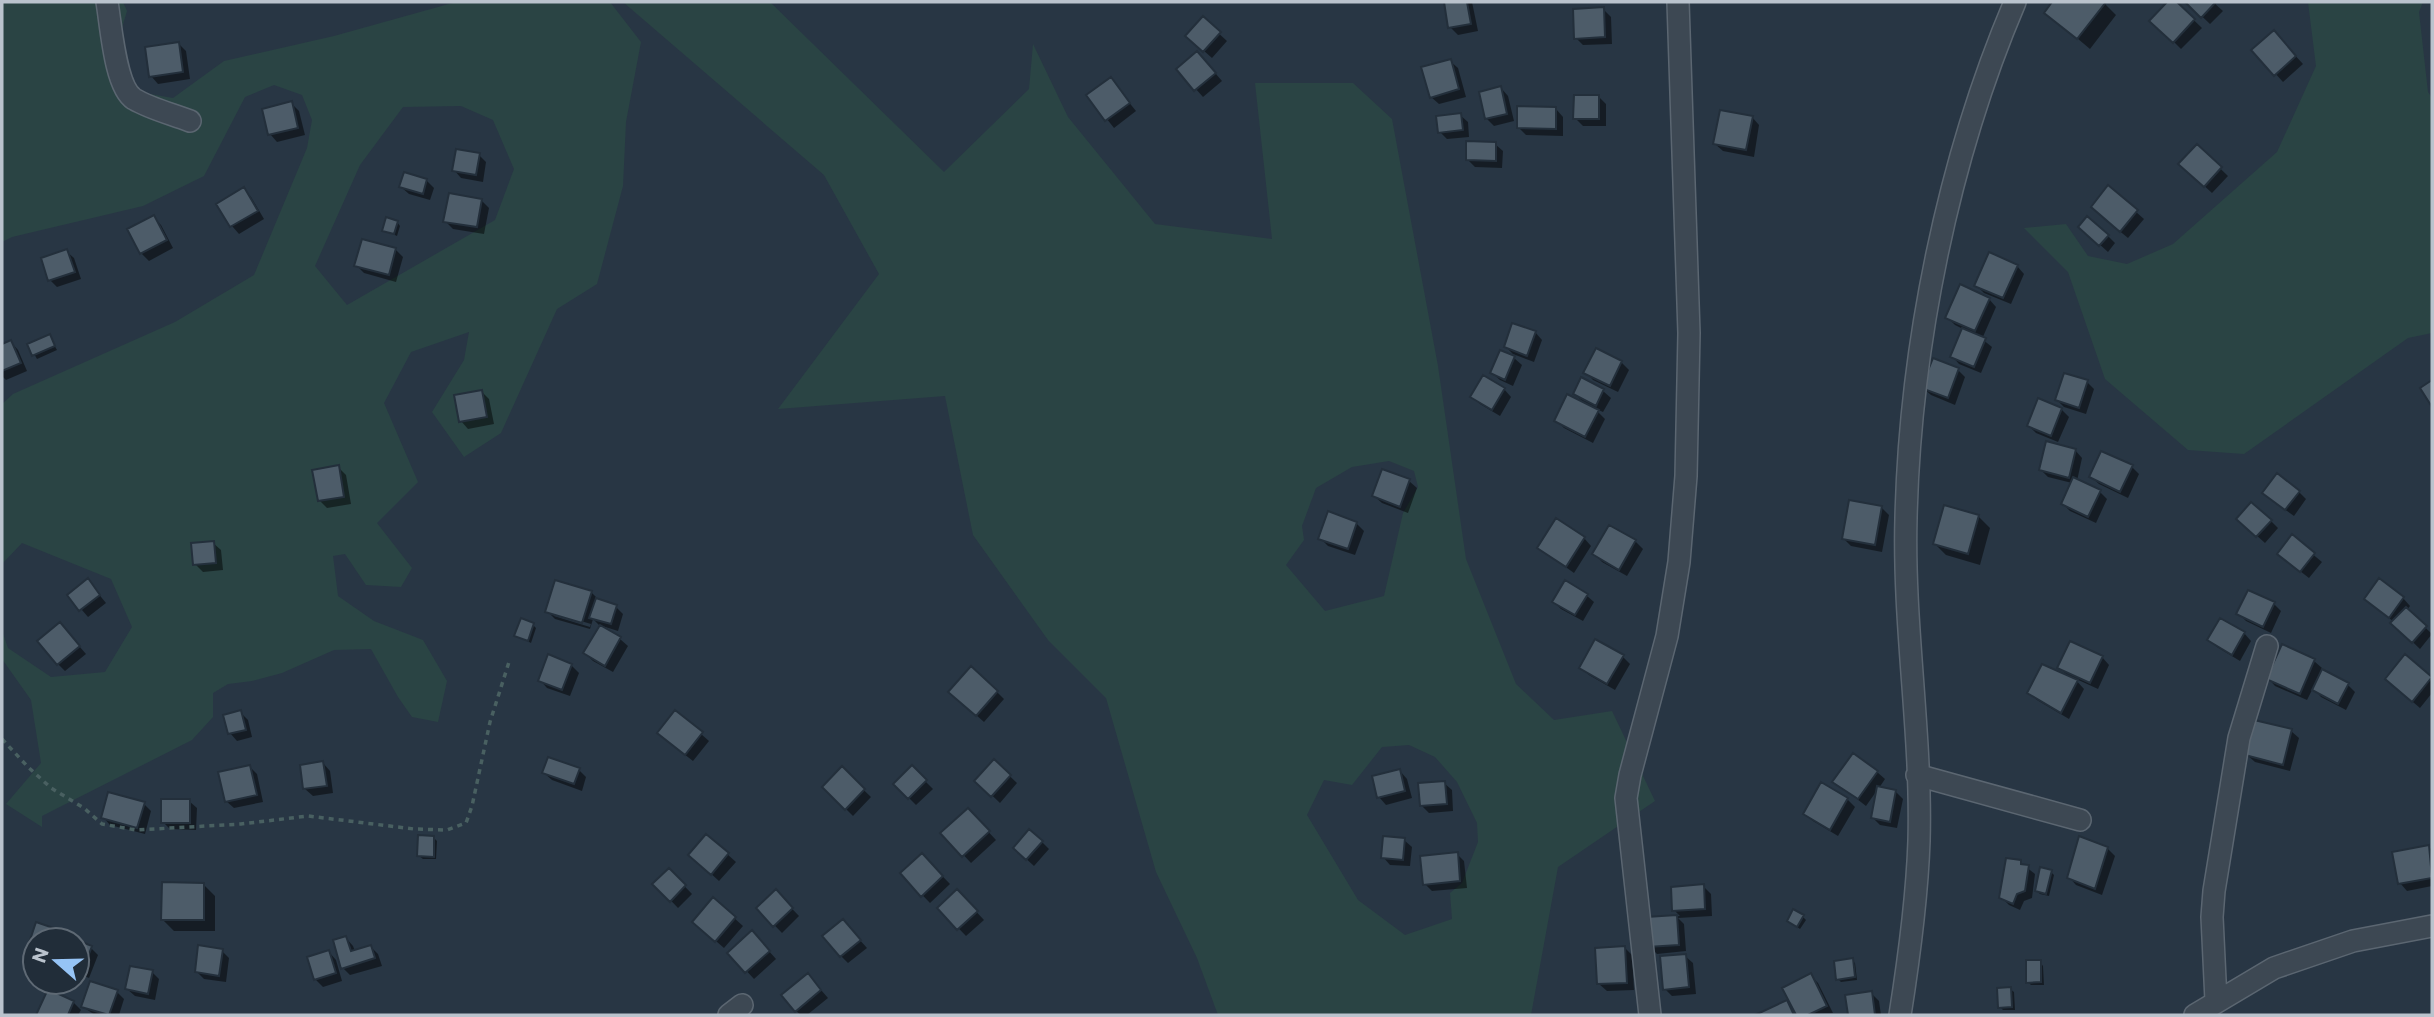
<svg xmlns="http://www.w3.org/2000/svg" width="2434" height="1017" viewBox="0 0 2434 1017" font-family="Commissioner,sans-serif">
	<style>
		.green { fill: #2a4444; fill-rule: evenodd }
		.shadow { fill: #0007; fill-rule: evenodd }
		.building { fill: #4d5c69; stroke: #232f3b; stroke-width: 2 }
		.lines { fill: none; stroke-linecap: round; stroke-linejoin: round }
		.minor-casing { stroke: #5b6671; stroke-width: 24 }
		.path { stroke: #496061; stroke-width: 3.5; stroke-dasharray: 5 5; stroke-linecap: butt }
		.minor { stroke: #3d4853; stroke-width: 21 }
	</style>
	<rect width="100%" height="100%" fill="#283644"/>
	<path class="green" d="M2,2H123L127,11L111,65L121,89L173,98L224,61L334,36L456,2H610L641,42L626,122L623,186L597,284L557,309L501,433L464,457L432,412L464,360L469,332L411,352L384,403L418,482L377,523L412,568L401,587L366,585L345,554L333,556L338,596L374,621L423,640L447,681L438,722L412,717L398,697L371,649L334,650L282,673L252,681L228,684L213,693V717L192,740L42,816V827L6,804L41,763L31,700L2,659V631L8,648L51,677L105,672L132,627L111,579L22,543L2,564V404L13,394L175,322L254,275L307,148L312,120L302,95L274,85L245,97L204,176L143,206L12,237L2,242ZM461,106L493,120L514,169L495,220L347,305L315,266L360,165L403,107Z
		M623,2H770L944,172L1029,89L1033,44L1068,117L1155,224L1272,239L1255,83H1353L1392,119L1438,366L1466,559L1516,684L1554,720L1612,711L1655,801L1558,867L1531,1015H1218L1197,958L1156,872L1106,698L1048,640L973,535L945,396L778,409L879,274L824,175ZM1389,461L1414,471L1418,487L1403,513L1384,596L1325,611L1286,565L1304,540L1302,526L1316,488L1352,467ZM1409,745L1435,757L1457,782L1477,823L1478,842L1462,883L1450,893L1452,919L1405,935L1358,900L1307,815L1324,780L1352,785L1382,747Z
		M2308,2H2423L2419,12L2428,92L2432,98V333L2408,338L2244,454L2188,450L2105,379L2068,272L2024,228L2066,224L2088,256L2127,264L2173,244L2277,152L2316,66Z"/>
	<path class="shadow" d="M1446,2H1472L1478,31L1458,35L1450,27Z
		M2054,2H2103L2116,15L2090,49L2046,12Z
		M2169,2H2175L2202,28L2181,49L2152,20Z
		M2187,2H2213L2223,11L2210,24Z
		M1603,9L1611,17L1612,44L1583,45L1576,38Z
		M1203,19L1227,41L1212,58L1195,43Z
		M2281,40L2303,64L2283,82L2254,50Z
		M179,44L186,51L190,79L158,84L151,76Z
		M1204,60L1222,81L1203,97L1178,69Z
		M1450,61L1458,68L1466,97L1439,104L1431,97Z
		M1110,79L1136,111L1114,128L1088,95Z
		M1501,88L1508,96L1514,121L1494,126L1486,118Z
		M1599,97L1606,104V126H1583L1575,118Z
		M291,103L299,111L305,135L277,142L270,134Z
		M1556,109L1563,117V136L1526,135L1518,127Z
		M1460,115L1468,122L1469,137L1447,139L1440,132Z
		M1752,117L1759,125L1754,157L1723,151L1715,144Z
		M1495,144L1503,151L1502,168L1475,167L1468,160Z
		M2197,146L2228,176L2212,193L2188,171Z
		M479,155L486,162L483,182L461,178L454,170Z
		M426,180L434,188L430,200L409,194L401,187Z
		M2109,188L2144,219L2128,238L2100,215Z
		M244,190L251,197L264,219L239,234L232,226L219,205Z
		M481,200L489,208L484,234L453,229L445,221Z
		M154,218L161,225L173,248L149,261L141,253Z
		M397,222L400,226L397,236L384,230Z
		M2088,234L2108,236L2115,243L2108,252Z
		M395,249L403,257L396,282L364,273L356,265Z
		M66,251L74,258L81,279L57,287L50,280Z
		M2017,266L2024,274L2011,304L1984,293L1976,285Z
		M1989,299L1996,307L1982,339L1992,347L1981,373L1959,364L1952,356L1963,329L1955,325L1947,317Z
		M1535,332L1542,340L1534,362L1513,354L1506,347Z
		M49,336L57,350L37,359L29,345Z
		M11,342L18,350L27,371L6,380L2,376V346Z
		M1514,358L1522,365L1513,386L1500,380L1492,373Z
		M1621,362L1629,370L1618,392L1593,380L1586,372Z
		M1958,370L1965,377L1955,405L1931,395L1923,388Z
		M1582,380L1603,391L1611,398L1603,412L1594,408L1605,419L1593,443L1564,428L1556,420L1586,405L1575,394Z
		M2087,382L2094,389L2086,414L2064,407L2057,400Z
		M1504,389L1511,397L1500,416L1480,404L1472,396Z
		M482,392L489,399L494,424L468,429L461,421Z
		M2061,409L2069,417L2058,442L2036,433L2029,426Z
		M2075,450L2082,458L2077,481L2100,492L2107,499L2096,523L2070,511L2063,504L2072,483L2048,477L2041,470Z
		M338,467L346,475L351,504L327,508L319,500Z
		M2132,467L2139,474L2128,498L2099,484L2091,477Z
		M1409,481L1417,488L1408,513L1382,503L1374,496Z
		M2299,492L2306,499L2294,516L2272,500Z
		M1881,507L1889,515L1882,552L1851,546L1844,539Z
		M1978,516L1990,528L1980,565L1946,555L1935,544Z
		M2271,521L2278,528L2265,543L2246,526Z
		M1356,523L1364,531L1355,555L1328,546L1320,538Z
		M2292,537L2322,562L2309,578L2287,561Z
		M1584,538L1591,546L1574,573L1539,548Z
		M1635,541L1643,549L1627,576L1602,562L1595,554Z
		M213,543L221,550L223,570L203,572L195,564Z
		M88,581L106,603L88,617L69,595Z
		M591,592L599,600L616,607L623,614L618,631L599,625L593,619L590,629L555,619L547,611ZM554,613L591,624L590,627L554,616Z
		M1586,595L1594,602L1583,621L1561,609L1554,602Z
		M2403,598L2410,606L2407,610L2432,634L2420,649L2393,623L2394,622L2374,606Z
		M2274,604L2281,611L2271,633L2246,621L2238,613Z
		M533,625L536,628L531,643L516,635Z
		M600,627L620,639L628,646L613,672L593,661L585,653Z
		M67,632L86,654L65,671L58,664Z
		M2244,633L2251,641L2240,661L2217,647L2209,640Z
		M2283,646L2314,661L2322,668L2321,670L2348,685L2355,692L2346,710L2321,697L2313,688L2307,700L2275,686L2268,678Z
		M1622,656L1630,664L1615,690L1589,675L1581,668Z
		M2405,656L2432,679V693L2420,708L2394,686Z
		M2102,657L2109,665L2098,689L2074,678L2084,689L2069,719L2037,700L2029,692L2070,678L2059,667Z
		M571,665L579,673L570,696L547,688L540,680Z
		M997,692L1004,699L984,722L958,699Z
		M240,712L248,720L252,737L237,741L230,733Z
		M676,712L709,741L693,761L666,740Z
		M2291,731L2299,738L2290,771L2255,762L2247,755Z
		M994,761L1017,783L1000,803L977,781Z
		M323,763L330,771L333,793L313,796L305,789Z
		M250,767L257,774L263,802L234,808L226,801Z
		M912,768L933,789L916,805L895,784Z
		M842,769L871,797L853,816L824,787Z
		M579,770L586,777L582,791L552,780L544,773Z
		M1400,771L1407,779L1412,798L1386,805L1379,797Z
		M1877,772L1885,779L1879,788L1895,791L1903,799L1897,828L1880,825L1873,818L1878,789L1866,806L1835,782Z
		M1444,783L1452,790L1453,811L1429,813L1422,806Z
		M1822,784L1847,799L1855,807L1838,836L1813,821L1805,814Z
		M189,801L197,808L196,830L170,829L163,822Z
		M144,804L151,811L145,834L110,825L103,817Z
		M968,810L996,840L971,863L943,833Z
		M707,836L736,862L719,881L698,862Z
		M434,838L437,841L436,859H423L419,856Z
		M1404,840L1412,847L1410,866L1390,865L1383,857Z
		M1042,842L1049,849L1034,866L1022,855Z
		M2429,847L2432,850V886L2407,891L2400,883Z
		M2107,848L2115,856L2102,895L2076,885L2069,877Z
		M1457,854L1464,861L1467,888L1432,891L1425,884Z
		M922,855L950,884L930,903L902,874Z
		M2020,862L2035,874L2032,898L2024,901L2020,910L2009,905L2001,897Z
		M669,870L692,894L678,908L655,884Z
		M2051,872L2054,875L2049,896L2040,894L2037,891Z
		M204,885L215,896V931H174L162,919Z
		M1703,886L1711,894L1712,916L1678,918L1684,924L1686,951L1657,954L1649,946L1648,919L1680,916L1674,910Z
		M957,891L984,920L966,936L939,908Z
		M776,892L799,916L782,933L758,908Z
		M713,899L743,926L724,948L702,929Z
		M1802,916L1806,920L1800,929L1789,921Z
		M850,929L867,948L848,963L841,956Z
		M346,938L353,946L355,951L371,947L378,954L382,966L350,975L343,968Z
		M759,940L776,959L754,979L730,953Z
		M77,942L91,948L98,955L89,978L77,973Z
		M1625,948L1632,955L1634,990L1607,991L1599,984Z
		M222,951L229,958L226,982L204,979L196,971Z
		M329,952L336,960L342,981L323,987L315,979Z
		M1685,956L1693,963L1696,994L1672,996L1665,989Z
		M1852,960L1855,963L1857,980L1841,982L1838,979Z
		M2040,962L2043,966L2044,985H2031L2028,982Z
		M152,972L159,979L155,1000L135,996L127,989Z
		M1810,975L1818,983L1833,1013L1759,1015L1787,1002L1795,1010Z
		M815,983L828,998L807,1015H801L796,1011Z
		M2010,989L2014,992L2015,1010H2003L2000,1007Z
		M49,991L73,1002L81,1010L78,1015H38Z
		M117,992L124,999L119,1015H95L83,1007Z
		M1871,993L1879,1001L1881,1015H1849L1847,996Z"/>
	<path class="building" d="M1444,2H1467L1471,24L1448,28Z
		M2052,2H2106L2077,39L2044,13Z
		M2167,2H2177L2195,19L2173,43L2149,21Z
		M2185,2H2216L2201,18Z
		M1604,7L1605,37L1574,39L1573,9Z
		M1203,16L1221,32L1203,52L1185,36Z
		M2274,30L2296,56L2274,76L2251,50Z
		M179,42L183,72L149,77L145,47Z
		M1197,51L1216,73L1194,91L1176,69Z
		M1451,59L1459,89L1430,98L1421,67Z
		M1111,77L1130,103L1105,121L1086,95Z
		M1501,86L1507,114L1485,119L1479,92Z
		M1574,95H1599V119H1573Z
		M292,101L298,128L268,135L262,109Z
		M1517,106L1556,107V129L1517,128Z
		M1720,110L1753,116L1746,150L1713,144Z
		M1461,113L1463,130L1438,133L1436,116Z
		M1466,141L1496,142V161L1466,160Z
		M2197,144L2222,167L2204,187L2178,164Z
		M456,149L480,153L476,175L452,171Z
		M404,172L427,179L423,194L399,187Z
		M2108,185L2138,210L2120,232L2091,207Z
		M244,187L258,211L230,227L216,204Z
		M449,193L482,199L477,227L443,222Z
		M154,215L167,240L140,254L127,229Z
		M2087,216L2109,235L2099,246L2078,227Z
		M386,217L398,221L394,234L382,231Z
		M362,239L396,248L389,275L354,266Z
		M67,249L75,272L48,281L41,258Z
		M1989,252L2018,265L2003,298L1974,286Z
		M1960,284L1990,298L1975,331L1945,318Z
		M1512,323L1536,331L1527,356L1504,347Z
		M1962,328L1986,338L1974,367L1950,357Z
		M50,334L55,346L32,356L27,344Z
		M11,340L21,363L2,371V344Z
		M1596,348L1622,361L1610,386L1583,373Z
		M1500,350L1515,356L1505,380L1490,373Z
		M1933,358L1959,368L1948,398L1921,388Z
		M2064,373L2088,380L2079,408L2055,400Z
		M1483,375L1505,388L1492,410L1470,397Z
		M1581,377L1604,389L1596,406L1573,394Z
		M2432,380V407L2420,388Z
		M482,390L487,417L459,422L454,395Z
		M1567,394L1599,410L1585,437L1554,421Z
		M2038,398L2062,408L2051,436L2027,426Z
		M2046,441L2076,449L2069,478L2039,470Z
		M2101,451L2133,465L2120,492L2089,477Z
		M339,465L344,497L318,501L312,470Z
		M1382,469L1410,479L1400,507L1372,496Z
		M2277,473L2300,491L2285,510L2262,493Z
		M2073,477L2101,490L2088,517L2061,504Z
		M1849,500L1882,506L1875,545L1842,539Z
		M2251,502L2272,520L2256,537L2236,519Z
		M1944,505L1979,515L1968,554L1933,544Z
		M1328,511L1357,522L1348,549L1318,539Z
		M1556,518L1585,537L1566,567L1537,548Z
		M1609,525L1636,540L1619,570L1592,554Z
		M2292,534L2315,553L2300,572L2277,554Z
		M214,541L216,563L193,565L191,543Z
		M88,578L100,595L79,611L67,595Z
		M2379,578L2404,597L2389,618L2364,599Z
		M555,580L592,591L582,623L545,612Z
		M1565,580L1588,594L1575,615L1552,602Z
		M2248,590L2275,602L2263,627L2236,614Z
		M596,598L617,605L611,624L589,618Z
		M2406,607L2427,626L2412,643L2390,623Z
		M521,618L534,623L528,641L514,636Z
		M2220,618L2245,632L2232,655L2207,640Z
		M60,622L80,646L57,665L37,641Z
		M600,625L621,637L605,666L583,653Z
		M1595,639L1624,655L1607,684L1579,668Z
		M2070,641L2103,656L2090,683L2057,668Z
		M2282,644L2315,659L2300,694L2266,679Z
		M548,654L572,664L562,690L538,681Z
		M2405,654L2432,677L2412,702L2385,679Z
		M2042,664L2078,680L2061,713L2027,693Z
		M971,666L998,691L976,716L948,692Z
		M2322,669L2349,683L2338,704L2312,690Z
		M241,710L246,730L228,734L223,715Z
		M675,710L703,732L685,755L657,733Z
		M2254,720L2292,729L2283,765L2245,755Z
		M1853,753L1878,771L1858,799L1832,782Z
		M548,757L580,768L574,784L542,773Z
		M994,759L1011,775L991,797L974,781Z
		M323,761L327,786L303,789L300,765Z
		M250,765L257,795L225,802L218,772Z
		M912,765L927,780L908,799L893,784Z
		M842,766L865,789L845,810L822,787Z
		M1400,769L1405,791L1377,798L1372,776Z
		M1445,781L1447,804L1420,806L1418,783Z
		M1821,782L1848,798L1830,830L1803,814Z
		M1877,786L1896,790L1890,822L1871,818Z
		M108,792L145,802L137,828L101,818Z
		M161,799H190V823H161Z
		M968,808L990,831L962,857L940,833Z
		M1029,829L1043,841L1026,860L1013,848Z
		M706,834L729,853L711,875L688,855Z
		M418,835L434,836V857L417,856Z
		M1383,836L1405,838L1403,860L1381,858Z
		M2079,836L2108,847L2095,889L2067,878Z
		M2429,845L2432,878L2398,884L2392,852Z
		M1458,852L1460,881L1423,885L1420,856Z
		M922,853L943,876L921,897L900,873Z
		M2006,858L2021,860V864L2029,865L2025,891L2017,894L2013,904L1999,898Z
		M2040,867L2052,870L2046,894L2035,891Z
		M669,868L686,885L670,902L652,884Z
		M162,882L204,883V920H161Z
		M1704,884L1705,909L1672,911L1671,887Z
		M776,889L793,908L773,927L756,908Z
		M957,889L978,911L957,930L937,908Z
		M713,897L736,917L715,942L692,922Z
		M1793,909L1804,915L1797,927L1787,921Z
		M1677,915L1679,945L1647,947L1646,917Z
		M843,919L861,940L840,957L822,936Z
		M36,922L71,934L69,940H35V952L27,949Z
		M752,930L770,951L745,973L727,953Z
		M346,936L351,951L371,945L375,958L341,969L333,940Z
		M77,940L92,946L82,972L77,970Z
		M198,945L223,949L219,976L195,972Z
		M1625,946L1627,983L1597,984L1595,948Z
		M329,950L336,973L314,980L307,957Z
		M1686,954L1689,987L1663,990L1660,956Z
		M1853,958L1855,977L1836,980L1834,961Z
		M2026,960H2041V982L2026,983Z
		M130,966L153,970L148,994L125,989Z
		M808,973L821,990L795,1012L781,995Z
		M1811,973L1827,1006L1808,1015H1796L1782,988Z
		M90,981L118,990L109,1015L81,1007Z
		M2011,987L2012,1007L1998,1008L1997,988Z
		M48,989L74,1001L68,1015H36Z
		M1872,991L1875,1015H1848L1845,995Z
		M1787,1000L1794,1015H1755Z"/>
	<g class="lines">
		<defs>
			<path id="minor" d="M107,2C111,25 115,87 134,99C151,109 172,114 190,121
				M1917,775L2080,820
				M2216,1001L2212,917L2214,891L2239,738L2267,646
				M729,1015L742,1005
				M1650,1015L1626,798L1630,775L1667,636L1679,562L1686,476L1689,333L1678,2
				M1900,1015C1909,958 1917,900 1919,841C1922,734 1903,626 1906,518C1910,347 1948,159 2015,2
				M2195,1015L2274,968L2353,941L2432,926"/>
		</defs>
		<use href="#minor" class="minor-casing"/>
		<path class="path" d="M2,739L28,767L51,788L84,808L102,824L136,830L241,824L308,816L414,829L447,830L466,823L472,806L490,722L509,662"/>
		<use href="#minor" class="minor"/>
	</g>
	<rect width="2434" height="1017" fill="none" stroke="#bac3cd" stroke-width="7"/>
	<g transform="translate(56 961) rotate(290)"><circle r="33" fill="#212d39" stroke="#5e6974" stroke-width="2"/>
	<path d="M0-5L12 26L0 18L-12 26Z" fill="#96c4f6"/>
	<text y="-10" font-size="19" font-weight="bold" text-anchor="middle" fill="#bac3cd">N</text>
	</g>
</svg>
